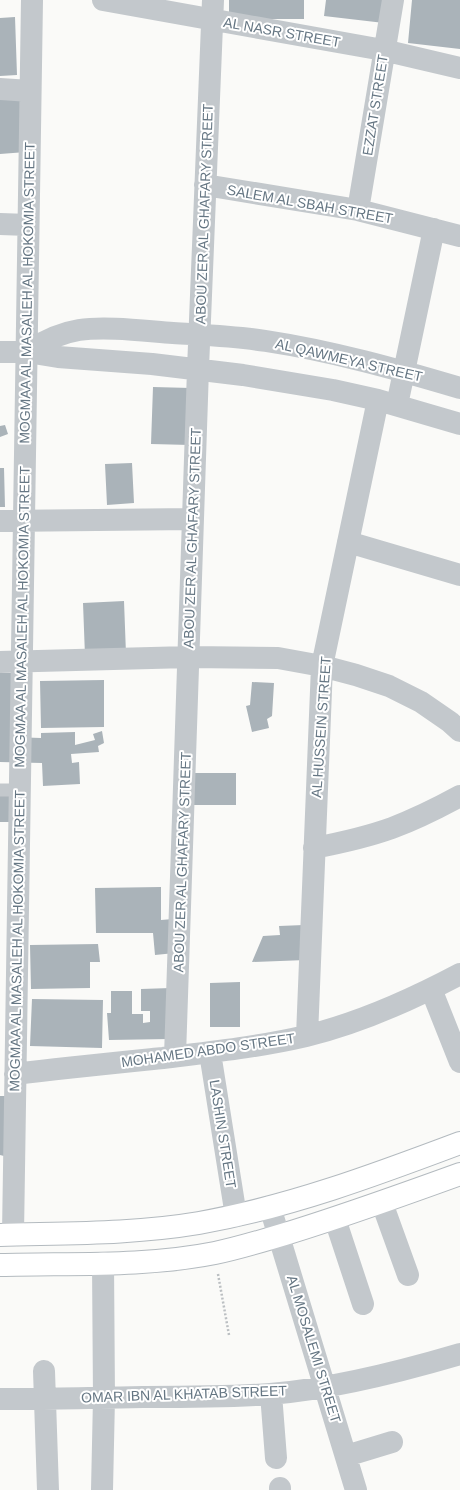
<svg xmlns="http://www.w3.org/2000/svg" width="460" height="1490" viewBox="0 0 460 1490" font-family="Helvetica,sans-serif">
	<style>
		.building { fill: #aab3b9 }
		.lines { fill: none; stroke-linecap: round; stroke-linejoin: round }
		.secondary-casing { stroke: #b3babf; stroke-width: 24 }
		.path { stroke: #bbbfc2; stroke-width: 2.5; stroke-dasharray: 2 2; stroke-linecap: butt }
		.lane { stroke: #c3c8cc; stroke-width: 13 }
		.street { stroke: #c3c8cc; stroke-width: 22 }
		.secondary { stroke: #fff; stroke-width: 22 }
		.labels { text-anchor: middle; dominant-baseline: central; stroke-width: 4; stroke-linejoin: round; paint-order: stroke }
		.street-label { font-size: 14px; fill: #657683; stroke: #fff }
	</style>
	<rect width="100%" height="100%" fill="#fafaf8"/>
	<path class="building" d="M229,0H304V19H229Z
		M326,0H387L384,23L324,16Z
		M412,0H460V49L408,43Z
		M15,17L17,75L0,76V18Z
		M22,98L26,152L0,154V99Z
		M153,387L191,388L190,445L151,444Z
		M5,425L8,434L0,437V426Z
		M132,463L134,503L107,505L105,464Z
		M0,468H4L5,507H0Z
		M124,601L126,654L85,656L83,603Z
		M0,673H11L12,737L41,738V733L75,732V745L95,740L93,734L102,731L104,743L98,746L99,752L71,754L72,763L79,762L80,784L43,786L42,763L0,762Z
		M104,680V727L41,728L40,681Z
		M252,682L274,683L272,716L267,719L269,728L252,732L246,706L250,705Z
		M175,773H236V805H175Z
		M0,790H13L12,822H0Z
		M161,887V920L173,919L175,953L155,955L153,933H96L95,888Z
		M304,925L306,960L252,962L263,936L280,935L279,926Z
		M98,944L100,962H90V988L31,989L30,945Z
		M240,982V1027H210V983Z
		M171,988L169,1039L109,1040L107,1013H111V991H132V1014H143V1023L150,1022V1011H141V989Z
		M32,999L103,1000L102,1048L30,1046Z
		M0,1096H6L4,1156L0,1155Z"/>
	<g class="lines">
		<defs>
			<path id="secondary" d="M0,1235C67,1233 134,1234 199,1223C289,1207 375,1175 460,1143
				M0,1265C71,1263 145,1267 215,1253C239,1248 262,1241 285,1234C344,1216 402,1195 460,1174"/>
		</defs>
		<use href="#secondary" class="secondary-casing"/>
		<path class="path" d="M218,1274L229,1335"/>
		<path class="lane" d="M0,790H20"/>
		<path class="street" d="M103,0L383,50L460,68
			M0,89L30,91
			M205,185L358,210L460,236
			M358,210L393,0
			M0,224L28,225
			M0,352H27L58,357L152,364L243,375L333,390L378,400L460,424
			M27,352C43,341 60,333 79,330C106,326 145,331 173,333C204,335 235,336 266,341C332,351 396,369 460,388
			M397,405L434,229
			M0,521L193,519
			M348,542L460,575
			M0,662L189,657L278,658L322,666L356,675L389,686L421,702L450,722L460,731
			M314,848C340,843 367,837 392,828C416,819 438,808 460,796
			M431,989L460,1062
			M307,1036L322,666L378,400
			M210,1053L236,1216
			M175,1056L198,369L213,0
			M15,1074C64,1068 114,1063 163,1058C211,1052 259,1047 306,1036C360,1023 411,1000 460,974
			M382,1203L408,1275
			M270,1207L356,1490
			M335,1219L363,1304
			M13,1234L32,0
			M44,1371L48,1490
			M271,1394L276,1458
			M0,1399C49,1399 97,1398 146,1397C187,1397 229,1397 270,1394C333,1389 399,1372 460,1354
			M346,1456L392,1442
			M280,1488V1490
			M102,1490L104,1398L103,1263"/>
		<use href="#secondary" class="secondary"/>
	</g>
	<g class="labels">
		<g class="street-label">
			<text transform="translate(282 32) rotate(10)">AL NASR STREET</text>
			<text transform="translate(375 105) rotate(-81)">EZZAT STREET</text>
			<text transform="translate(310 204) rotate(10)">SALEM AL SBAH STREET</text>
			<text transform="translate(204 214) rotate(-88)">ABOU ZER AL GHAFARY STREET</text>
			<text transform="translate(27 293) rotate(-89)">MOGMAA AL MASALEH AL HOKOMIA STREET</text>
			<text transform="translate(349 360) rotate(13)">AL QAWMEYA STREET</text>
			<text transform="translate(192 538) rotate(-88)">ABOU ZER AL GHAFARY STREET</text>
			<text transform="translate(22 617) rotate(-89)">MOGMAA AL MASALEH AL HOKOMIA STREET</text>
			<text transform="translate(321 727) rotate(-86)">AL HUSSEIN STREET</text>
			<text transform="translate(182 862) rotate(-88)">ABOU ZER AL GHAFARY STREET</text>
			<text transform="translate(17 941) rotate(-89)">MOGMAA AL MASALEH AL HOKOMIA STREET</text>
			<text transform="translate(208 1050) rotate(-8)">MOHAMED ABDO STREET</text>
			<text transform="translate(223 1134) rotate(81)">LASHIN STREET</text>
			<text transform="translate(314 1349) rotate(73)">AL MOSALEMI STREET</text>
			<text transform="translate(184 1394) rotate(-2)">OMAR IBN AL KHATAB STREET</text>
		</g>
	</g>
</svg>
